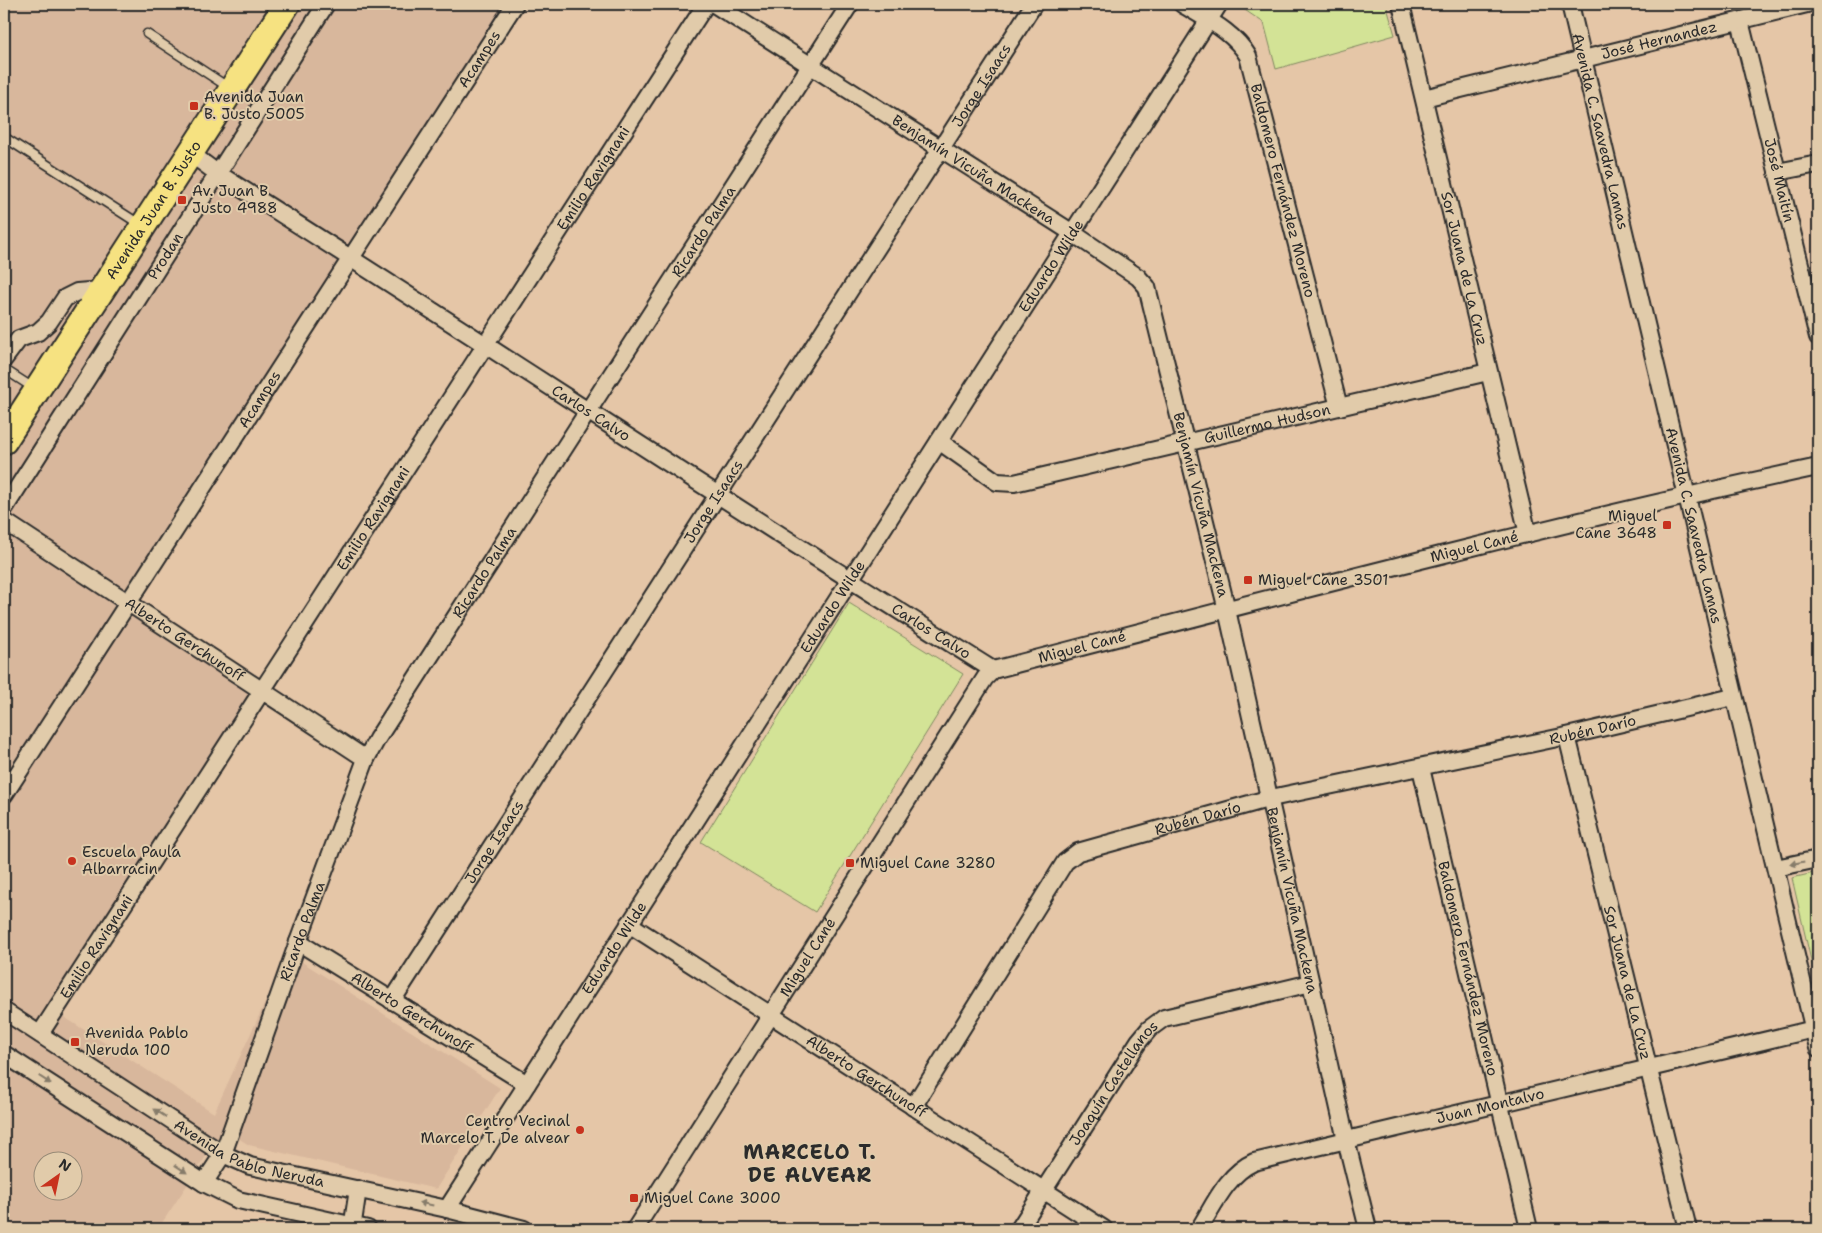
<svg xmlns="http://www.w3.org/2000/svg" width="1822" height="1233" viewBox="0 0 1822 1233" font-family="'Shantell Sans',sans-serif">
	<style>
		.built { fill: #d8b79c; fill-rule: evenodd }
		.green { fill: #d3e396; stroke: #7f8760 }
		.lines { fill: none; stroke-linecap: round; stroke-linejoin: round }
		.service-casing { stroke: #2b2b2b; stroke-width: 11 }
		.minor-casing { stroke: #2b2b2b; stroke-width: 20 }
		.primary-casing { stroke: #2b2b2b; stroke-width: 29 }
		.service { stroke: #e1cbaa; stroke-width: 8 }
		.minor { stroke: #e1cbaa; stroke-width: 16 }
		.primary { stroke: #f6e281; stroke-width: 25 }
		.oneway { fill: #867b6a }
		.poi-dot { fill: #c8321e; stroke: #e1cbaa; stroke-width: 2 }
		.labels { text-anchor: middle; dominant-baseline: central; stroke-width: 4; stroke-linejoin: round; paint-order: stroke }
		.street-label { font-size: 15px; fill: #2b2b2b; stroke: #e1cbaa }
		.poi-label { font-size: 15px; fill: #2b2b2b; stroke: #e1cbaa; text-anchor: start }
		.district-label { font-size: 20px; font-weight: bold; letter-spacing: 1px; fill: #2b2b2b; stroke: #e1cbaa }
	</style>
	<rect width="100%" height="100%" fill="#e5c6a7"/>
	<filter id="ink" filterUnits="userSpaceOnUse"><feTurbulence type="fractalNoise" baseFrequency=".02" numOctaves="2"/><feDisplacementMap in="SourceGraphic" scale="10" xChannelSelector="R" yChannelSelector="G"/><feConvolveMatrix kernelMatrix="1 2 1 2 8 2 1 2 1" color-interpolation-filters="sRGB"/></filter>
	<g filter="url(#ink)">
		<path class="built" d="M4,4H504L132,593L261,678L50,1008L214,1113L288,953L500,1088L436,1189L249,1145L224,1129L158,1229H4ZM42,1160H72V1190H42Z"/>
		<path class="green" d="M1236,4H1386L1395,35L1276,69L1264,23Z
			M849,603L963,674L815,912L701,842Z
			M1818,872V991L1792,878Z"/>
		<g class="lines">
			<defs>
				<path id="service" d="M147,34L228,87
					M4,137L141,225
					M4,369L35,389"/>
				<g id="minor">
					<path id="s1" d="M714,4L1071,232L1138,277L1147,287L1227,610L1346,1140L1368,1229"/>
					<path id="s2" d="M1182,4C1206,19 1233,31 1248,56L1339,407"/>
					<path id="s3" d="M1401,4L1528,534"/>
					<path id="s4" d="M1570,4L1818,1048"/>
					<path id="s5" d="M1740,21L1818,337"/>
					<path id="s6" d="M1424,98L1807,4"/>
					<path id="s7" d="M190,153L217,173C476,337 733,507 993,670"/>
					<path d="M1777,172L1818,164"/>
					<path d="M4,359L19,339L38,332L49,322L65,298L77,292L101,290"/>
					<path id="s8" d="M939,441L997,482L1014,483L1488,372"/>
					<path id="s9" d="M4,509L326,4"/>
					<path id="s10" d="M4,521L366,759"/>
					<path id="s11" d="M1567,736L1688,1229"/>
					<path id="s12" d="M1421,768L1529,1229"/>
					<path id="s13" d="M4,795L515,4"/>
					<path d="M1776,868L1818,859"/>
					<path id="s14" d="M629,924L1104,1229"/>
					<path id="s15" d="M298,942L527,1084"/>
					<path id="s16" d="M392,1001L1034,4"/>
					<path id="s17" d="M4,1011L223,1154L250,1166L447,1209L524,1229"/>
					<path id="s18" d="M40,1034L706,4"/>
					<path d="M4,1054L204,1183L238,1200L368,1229"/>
					<path id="s19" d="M913,1107L1065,862L1078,852L1271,798L1567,736L1733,697"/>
					<path id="s20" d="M204,1183L223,1154L298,942L366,759L377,739L850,4"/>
					<path id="s21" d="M447,1209L1219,4"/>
					<path d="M352,1229L358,1189"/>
					<path id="s22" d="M635,1229L985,678L993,670C1268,599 1541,526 1818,467"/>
					<path id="s23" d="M1019,1229L1139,1041L1149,1029L1164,1018L1311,983"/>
					<path id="s24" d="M1199,1229C1214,1205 1227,1174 1254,1162L1814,1029"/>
				</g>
				<g id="primary">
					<path id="s25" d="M4,441L287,4"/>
				</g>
			</defs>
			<use href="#service" class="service-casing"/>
			<use href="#minor" class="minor-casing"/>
			<use href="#primary" class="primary-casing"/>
			<use href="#service" class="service"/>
			<use href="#minor" class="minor"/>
			<use href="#primary" class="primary"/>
		</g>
		<defs><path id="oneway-solid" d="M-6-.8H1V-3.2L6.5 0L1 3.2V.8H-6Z" transform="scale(1.25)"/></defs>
		<g class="oneway">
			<use href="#oneway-solid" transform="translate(1797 863) rotate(168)"/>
			<use href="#oneway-solid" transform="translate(45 1080) rotate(33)"/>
			<use href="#oneway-solid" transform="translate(160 1113) rotate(-147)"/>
			<use href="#oneway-solid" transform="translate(181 1169) rotate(33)"/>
			<use href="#oneway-solid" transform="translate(426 1204) rotate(-168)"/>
		</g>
	</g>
	<g class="poi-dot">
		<rect x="189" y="101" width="10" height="10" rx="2.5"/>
		<rect x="177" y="195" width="10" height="10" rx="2.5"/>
		<rect x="1662" y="520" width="10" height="10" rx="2.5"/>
		<rect x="1243" y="575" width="10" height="10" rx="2.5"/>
		<circle cx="72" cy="861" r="5"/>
		<rect x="845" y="858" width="10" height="10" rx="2.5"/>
		<rect x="70" y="1037" width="10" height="10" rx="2.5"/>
		<circle cx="580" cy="1130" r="5"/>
		<rect x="629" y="1193" width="10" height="10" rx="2.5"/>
	</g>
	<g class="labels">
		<g class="street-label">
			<text stroke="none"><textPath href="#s6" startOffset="242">José Hernandez</textPath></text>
			<text stroke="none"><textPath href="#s13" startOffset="876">Acampes</textPath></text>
			<text stroke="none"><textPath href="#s16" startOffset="1089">Jorge Isaacs</textPath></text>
			<text stroke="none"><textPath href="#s4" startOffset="131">Avenida C. Saavedra Lamas</textPath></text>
			<text stroke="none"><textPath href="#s1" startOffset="308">Benjamín Vicuña Mackena</textPath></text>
			<text stroke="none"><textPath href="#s18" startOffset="1019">Emilio Ravignani</textPath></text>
			<text stroke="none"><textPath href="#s5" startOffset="164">José Maitín</textPath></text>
			<text stroke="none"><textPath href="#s2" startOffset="224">Baldomero Fernández Moreno</textPath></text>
			<text stroke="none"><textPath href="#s25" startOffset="275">Avenida Juan B. Justo</textPath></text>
			<text stroke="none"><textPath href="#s20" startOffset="1081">Ricardo Palma</textPath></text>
			<text stroke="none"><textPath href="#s9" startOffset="300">Prodan</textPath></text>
			<text stroke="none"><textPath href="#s21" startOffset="1120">Eduardo Wilde</textPath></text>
			<text stroke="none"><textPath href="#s3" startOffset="272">Sor Juana de La Cruz</textPath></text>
			<text stroke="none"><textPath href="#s13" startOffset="471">Acampes</textPath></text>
			<text stroke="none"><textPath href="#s7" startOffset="478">Carlos Calvo</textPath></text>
			<text stroke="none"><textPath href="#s8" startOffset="348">Guillermo Hudson</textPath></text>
			<text stroke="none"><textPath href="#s16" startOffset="594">Jorge Isaacs</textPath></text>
			<text stroke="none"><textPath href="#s1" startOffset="742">Benjamín Vicuña Mackena</textPath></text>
			<text stroke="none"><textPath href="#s18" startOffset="614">Emilio Ravignani</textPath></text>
			<text stroke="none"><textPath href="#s4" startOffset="536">Avenida C. Saavedra Lamas</textPath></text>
			<text stroke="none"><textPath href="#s22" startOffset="1161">Miguel Cané</textPath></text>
			<text stroke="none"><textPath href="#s20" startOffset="676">Ricardo Palma</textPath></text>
			<text stroke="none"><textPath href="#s21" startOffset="715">Eduardo Wilde</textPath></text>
			<text stroke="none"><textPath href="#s7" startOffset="882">Carlos Calvo</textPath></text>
			<text stroke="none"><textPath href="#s10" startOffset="216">Alberto Gerchunoff</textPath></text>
			<text stroke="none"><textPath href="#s22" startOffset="756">Miguel Cané</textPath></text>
			<text stroke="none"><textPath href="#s19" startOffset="834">Rubén Darío</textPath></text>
			<text stroke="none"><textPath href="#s19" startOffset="429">Rubén Darío</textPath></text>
			<text stroke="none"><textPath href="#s16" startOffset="189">Jorge Isaacs</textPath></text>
			<text stroke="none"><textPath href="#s1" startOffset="1148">Benjamín Vicuña Mackena</textPath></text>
			<text stroke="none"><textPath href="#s20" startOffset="271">Ricardo Palma</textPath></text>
			<text stroke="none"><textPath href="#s18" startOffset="104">Emilio Ravignani</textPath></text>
			<text stroke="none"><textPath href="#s21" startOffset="310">Eduardo Wilde</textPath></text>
			<text stroke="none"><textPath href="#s22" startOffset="322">Miguel Cané</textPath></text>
			<text stroke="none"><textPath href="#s12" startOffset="206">Baldomero Fernández Moreno</textPath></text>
			<text stroke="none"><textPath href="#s11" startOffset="254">Sor Juana de La Cruz</textPath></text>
			<text stroke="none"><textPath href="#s15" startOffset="134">Alberto Gerchunoff</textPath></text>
			<text stroke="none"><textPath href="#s14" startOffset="282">Alberto Gerchunoff</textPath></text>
			<text stroke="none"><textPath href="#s23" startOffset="174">Joaquín Castellanos</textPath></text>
			<text stroke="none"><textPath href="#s24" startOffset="331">Juan Montalvo</textPath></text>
			<text stroke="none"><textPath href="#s17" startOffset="286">Avenida Pablo Neruda</textPath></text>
		</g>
		<g class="poi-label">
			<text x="204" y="97">Avenida Juan<tspan x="204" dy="17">B. Justo 5005</tspan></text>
			<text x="192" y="191">Av. Juan B<tspan x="192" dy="17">Justo 4988</tspan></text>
			<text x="1657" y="516" text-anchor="end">Miguel<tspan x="1657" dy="17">Cane 3648</tspan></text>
			<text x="1258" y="580">Miguel Cane 3501</text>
			<text x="82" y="852">Escuela Paula<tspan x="82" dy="17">Albarracin</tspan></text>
			<text x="860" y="863">Miguel Cane 3280</text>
			<text x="85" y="1033">Avenida Pablo<tspan x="85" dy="17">Neruda 100</tspan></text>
			<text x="570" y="1121" text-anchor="end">Centro Vecinal<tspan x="570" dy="17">Marcelo T. De alvear</tspan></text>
			<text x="644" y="1198">Miguel Cane 3000</text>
		</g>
		<g class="district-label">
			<text x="810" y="1152">MARCELO T.<tspan x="810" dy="23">DE ALVEAR</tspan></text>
		</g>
	</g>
	<rect width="1822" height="1233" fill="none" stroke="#e1cbaa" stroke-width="20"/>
	<rect x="10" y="10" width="1802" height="1213" fill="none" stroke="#2b2b2b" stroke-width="2" filter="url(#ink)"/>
	<g transform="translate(58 1176) rotate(33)"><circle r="24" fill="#e1cbaa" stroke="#988b77"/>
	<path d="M0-4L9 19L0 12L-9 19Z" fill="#c8321e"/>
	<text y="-8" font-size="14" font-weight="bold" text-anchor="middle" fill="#2b2b2b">N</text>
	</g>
</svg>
